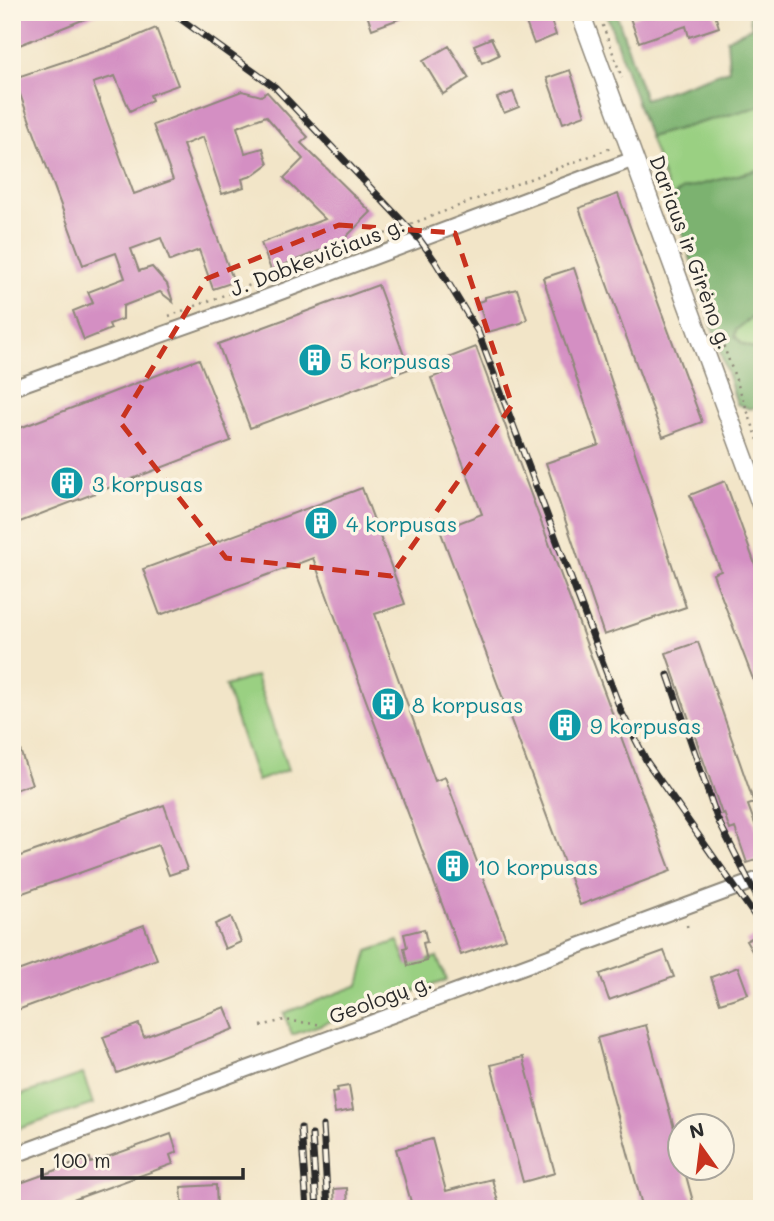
<svg xmlns="http://www.w3.org/2000/svg" width="774" height="1221" viewBox="0 0 774 1221" font-family="Mali,sans-serif">
	<style>
		.green { fill: #9ad082; stroke: #627e56; stroke-width: 2 }
		.forest { fill: #7bb270; stroke: #536e4e; stroke-width: 2 }
		.building { fill: #d48fc3 }
		.lines { fill: none; stroke-linecap: round; stroke-linejoin: round }
		.minor-casing { stroke: #8e887a; stroke-width: 18 }
		.tertiary-casing { stroke: #8e887a; stroke-width: 21 }
		.path { stroke: #8e887a; stroke-width: 2.5; stroke-dasharray: 2 5; stroke-linecap: butt }
		.minor { stroke: #fff; stroke-width: 14 }
		.tertiary { stroke: #fff; stroke-width: 18 }
		.rail-casing { stroke: #2b2b2b; stroke-width: 7 }
		.rail { stroke: #fcf5e5; stroke-width: 4.5; stroke-dasharray: 13; stroke-linecap: butt }
		.marked { fill: none; stroke: #c8321e; stroke-width: 5; stroke-dasharray: 14 9; stroke-linejoin: round }
		.labels { text-anchor: middle; dominant-baseline: central; stroke-width: 7; stroke-linejoin: round; paint-order: stroke }
		.street-label { font-size: 21px; fill: #2b2b2b; stroke: #fcf5e5 }
		.culture-label { font-size: 21px; fill: #0d838f; stroke: #fcf5e5; text-anchor: start }
	</style>
	<rect width="100%" height="100%" fill="#fcf5e5"/>
	<filter id="ink" filterUnits="userSpaceOnUse"><feTurbulence type="fractalNoise" baseFrequency=".0143" numOctaves="2"/><feDisplacementMap in="SourceGraphic" scale="14" xChannelSelector="R" yChannelSelector="G"/><feConvolveMatrix kernelMatrix="1 2 1 2 8 2 1 2 1" color-interpolation-filters="sRGB"/></filter>
	<filter id="wash" filterUnits="userSpaceOnUse"><feTurbulence type="fractalNoise" baseFrequency=".00686" numOctaves="4" result="noise"/><feDisplacementMap in="SourceGraphic" scale="28" xChannelSelector="R" yChannelSelector="G"/><feGaussianBlur stdDeviation="1.57" result="paint"/><feColorMatrix in="noise" values="0 0 0 0 0 0 0 0 0 0 0 0 0 0 0 0 0 1.4 0 .05"/><feComposite in="paint" operator="in"/></filter>
	<g filter="url(#wash)">
		<rect width="100%" height="100%" fill="#f2e5c8"/>
		<path class="green" d="M762,103V169L683,189L676,194L672,201L649,137L757,107Z
			M762,309V352L742,344L735,336L736,330Z
			M256,676L288,770L257,781L225,686Z
			M398,941L408,965L437,957L447,980L292,1035L284,1013L359,985L368,951Z
			M83,1074L93,1104L12,1131V1098Z"/>
		<path class="forest" d="M606,12H616L645,99L729,70L727,39L752,27L748,12H762V103L757,107L649,137Z
			M762,169V309L736,330L735,336L742,344L762,352V405L750,409L737,404L672,201L676,194L683,189Z"/>
		<g id="blocks">
			<path class="building" d="M12,12H100V13L12,48Z
				M366,12H415V13L372,29Z
				M522,12H548L556,35L534,44Z
				M647,12H714L719,27L689,37L686,26L639,42L630,18Z
				M156,28L178,85L150,95L152,100L130,111L115,76L93,83L134,194L173,180L153,125L242,91L261,96L267,92L308,137L301,143L371,212L346,237L347,240L271,270L261,243L325,219L284,178L303,159L266,116L237,127L245,153L263,148L268,164L252,176L242,179L244,187L222,194L203,137L183,145L234,282L213,289L199,250L170,261L161,238L131,249L139,271L152,267L167,284L173,302L160,292L123,306V319L109,324L111,329L84,340L73,311L93,303L88,292L125,278L116,253L83,265L14,78L123,42Z
				M491,38L499,55L482,63L474,45Z
				M449,46L469,78L443,94L423,61Z
				M570,70L585,115L563,123L547,78Z
				M513,92L519,107L504,113L497,98Z
				M618,194L702,422L663,437L579,208Z
				M574,268L686,607L604,635L546,463L599,445L543,278Z
				M378,285L409,369L250,428L218,344Z
				M517,289L527,319L521,323L488,332L478,302L485,300V297Z
				M476,347L671,871L580,905L440,530L482,514L431,378L444,373L440,361Z
				M199,359L231,441L12,525V431Z
				M725,481L762,584L761,700L713,574L721,571L690,495Z
				M362,488L405,604L375,614L435,781L445,777L506,939L461,955L313,558L160,615L143,569Z
				M698,642L754,803L748,805L762,843V858L747,863L735,828L730,830L724,813L722,814L666,653Z
				M14,733L32,784L12,791V734Z
				M164,805L187,869L169,875L158,845L20,894L12,871V859Z
				M231,917L241,942L225,949L215,924Z
				M144,925L157,959L12,1012V973Z
				M424,929L427,942L423,943L427,961L408,966L404,948L407,947L404,934Z
				M757,935L762,943V968L746,941Z
				M664,951L674,977L609,1000L600,974Z
				M738,967L748,994L720,1003L711,977Z
				M225,1007L234,1029L117,1073L103,1037L139,1024L144,1037Z
				M646,1025L680,1150V1168H684L695,1209H643L597,1038Z
				M523,1057L555,1173L523,1182L491,1065Z
				M349,1086L353,1110L335,1113L332,1092L338,1091L337,1088Z
				M171,1134L177,1152L170,1155L173,1164L48,1209H12V1186L90,1158L91,1163Z
				M432,1139L446,1191L492,1179L500,1209H413L396,1149Z
				M216,1185L217,1209H183L181,1187Z
				M347,1188L348,1209H335L334,1189Z"/>
		</g>
	</g>
	<g filter="url(#ink)">
		<use href="#blocks" fill-opacity="0" stroke="#8e887a" stroke-width="2"/>
		<g class="lines">
			<defs>
				<path id="minor" d="M12,388L262,299L634,159
					M12,1156L762,878"/>
				<path id="tertiary" d="M580,12L762,507"/>
			</defs>
			<use href="#minor" class="minor-casing"/>
			<use href="#tertiary" class="tertiary-casing"/>
			<path class="path" d="M598,12L622,78
				M704,301L717,328L761,448
				M169,316L611,148
				M687,925L688,931
				M261,1026L284,1020L323,1025"/>
			<use href="#minor" class="minor"/>
			<use href="#tertiary" class="tertiary"/>
			<defs>
				<path id="rail" d="M171,12L275,87L420,240L435,261L478,332L621,711L647,762L762,926
					M668,675L717,818L762,907
					M323,1126L328,1209
					M301,1128L307,1209
					M312,1135L317,1209"/>
			</defs>
			<use href="#rail" class="rail-casing"/>
			<use href="#rail" class="rail"/>
		</g>
	</g>
	<path class="marked" d="M339,225L455,233L512,405L391,576L226,558L120,422L206,279Z"/>
	<defs>
		<symbol id="building-disc" viewBox="-11 -11 22 22"><circle r="9.5" fill="#0f9aa8" stroke="#fcf5e5"/><path d="M-4-6H4V6H1V3H-1V6H-4ZM-2.5-4.3h1.7v1.8h-1.7ZM.8-4.3h1.7v1.8H.8ZM-2.5-1h1.7V.8h-1.7ZM.8-1h1.7V.8H.8Z" fill="#fff"/></symbol>
	</defs>
	<g fill-rule="evenodd">
		<use href="#building-disc" x="296" y="341" width="38" height="38"/>
		<use href="#building-disc" x="48" y="464" width="38" height="38"/>
		<use href="#building-disc" x="302" y="504" width="38" height="38"/>
		<use href="#building-disc" x="369" y="685" width="38" height="38"/>
		<use href="#building-disc" x="546" y="706" width="38" height="38"/>
		<use href="#building-disc" x="434" y="847" width="38" height="38"/>
	</g>
	<g class="labels">
		<g class="street-label">
			<text transform="translate(692 252) rotate(70)">Dariaus ir Girėno g.</text>
			<text transform="translate(317 256) rotate(-21)">J. Dobkevičiaus g.</text>
			<text transform="translate(380 998) rotate(-20)">Geologų g.</text>
		</g>
		<g class="culture-label">
			<text x="340" y="360">5 korpusas</text>
			<text x="92" y="483">3 korpusas</text>
			<text x="346" y="523">4 korpusas</text>
			<text x="412" y="704">8 korpusas</text>
			<text x="590" y="725">9 korpusas</text>
			<text x="477" y="866">10 korpusas</text>
		</g>
	</g>
	<rect width="774" height="1221" fill="none" stroke="#fcf5e5" stroke-width="42"/>
	<g transform="translate(701 1147) rotate(346)"><circle r="33" fill="#fcf5e5" stroke="#a8a49b" stroke-width="2"/>
	<path d="M0-5L12 26L0 18L-12 26Z" fill="#c8321e"/>
	<text y="-10" font-size="19" font-weight="bold" text-anchor="middle" fill="#2b2b2b">N</text>
	</g>
	<path d="M42 1168v10h201v-10" fill="none" stroke="#2b2b2b" stroke-width="3.5"/>
	<text x="52" y="1168" font-size="21" fill="#2b2b2b" stroke="#fcf5e5" stroke-width="5" paint-order="stroke">100 m</text>
</svg>
